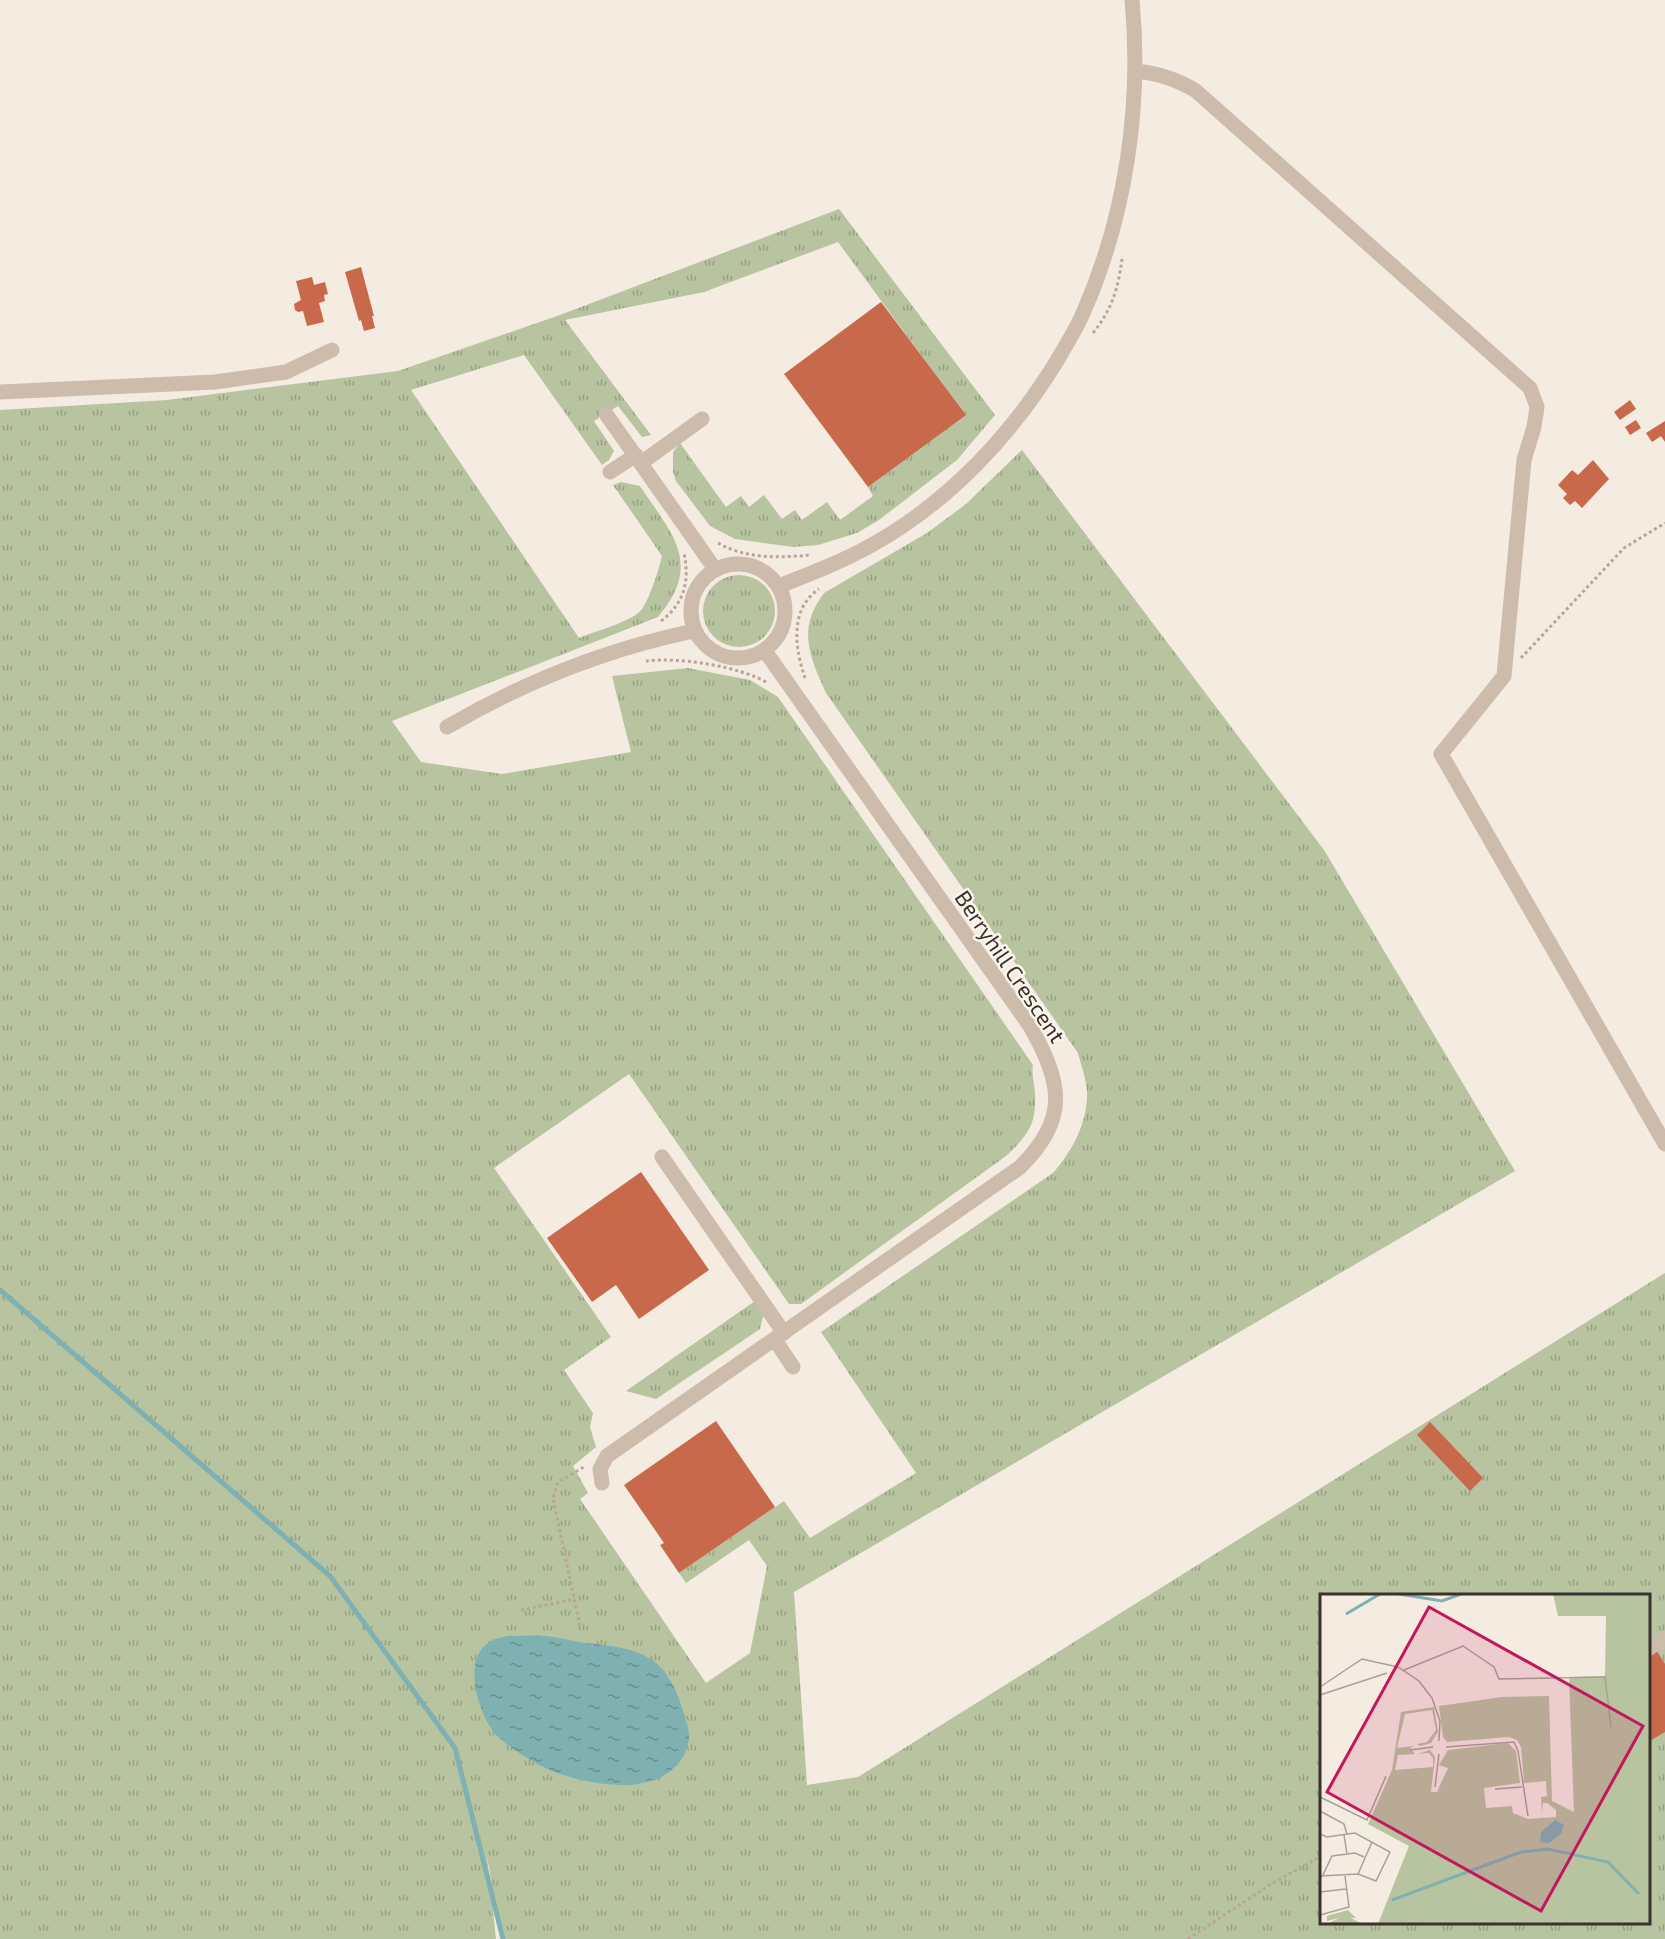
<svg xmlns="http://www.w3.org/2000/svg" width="1665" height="1939" viewBox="0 0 1665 1939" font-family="'Exo 2',sans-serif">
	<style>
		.grass { fill: url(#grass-tufts); fill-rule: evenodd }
		.water { fill: url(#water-ripples) }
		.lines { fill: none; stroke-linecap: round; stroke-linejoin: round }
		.stream { stroke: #7fb0b2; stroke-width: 5 }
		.building { fill: #c8694b }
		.path { stroke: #b9a596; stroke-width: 3; stroke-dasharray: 3 3; stroke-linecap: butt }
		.minor { stroke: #cdbbac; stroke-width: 15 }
		.labels { text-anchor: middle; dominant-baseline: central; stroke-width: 5; stroke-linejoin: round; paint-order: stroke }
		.street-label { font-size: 22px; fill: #3b302b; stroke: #fbf5ee }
		.inset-river { fill: none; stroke: #7fb0b2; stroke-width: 3 }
		.inset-road { fill: none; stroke: #aaa098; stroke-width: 1.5 }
		.view { fill: #c2185b; fill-opacity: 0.15; stroke: #c2185b; stroke-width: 3 }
		.inset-edge { fill: none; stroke: #3b302b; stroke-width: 3 }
	</style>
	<defs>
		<pattern id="grass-tufts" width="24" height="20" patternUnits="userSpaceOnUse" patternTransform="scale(1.5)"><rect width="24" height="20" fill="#b8c4a0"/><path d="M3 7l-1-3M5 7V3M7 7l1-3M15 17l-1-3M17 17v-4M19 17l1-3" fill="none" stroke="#97a083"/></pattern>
		<pattern id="water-ripples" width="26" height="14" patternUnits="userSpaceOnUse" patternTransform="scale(1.5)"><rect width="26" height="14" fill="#7fb0b2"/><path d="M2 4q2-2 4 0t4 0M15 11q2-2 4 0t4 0" fill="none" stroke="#699091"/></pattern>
	</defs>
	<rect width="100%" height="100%" fill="#f4ebe1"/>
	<path class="grass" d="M839,209L995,415L957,460L879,520L857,533L818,545L793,547L735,539L710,526L676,481L673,472V452L680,443L726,507L741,496L749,507L764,495L782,519L795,510L802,520L827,502L840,520L873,496L868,487L965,415L838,242L704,292L565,320L651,435L642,437L618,406L594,421L614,451L609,460L602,465L524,355L411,390L579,638C595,631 632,622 642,609C650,598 659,569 662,556L613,485L621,482L640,486C671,533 704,563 658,617L392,721L421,762L502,774L631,752L612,676L688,668L750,680L778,697L1033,1065C1031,1075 1035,1084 1035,1094C1037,1124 1027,1136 1006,1156L801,1304H789L629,1074L494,1168L611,1337L564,1370L593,1413L590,1427L596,1447L573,1466L588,1493L580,1499L706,1683L750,1653L767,1566L749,1540L686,1583L679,1573L784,1501L810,1538L916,1473L821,1332L1053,1173C1073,1150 1088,1122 1087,1091C1086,1078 1081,1065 1078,1053L826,693C809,655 797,629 824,593L927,533L966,504L1022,450L1324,850L1515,1171L794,1592L807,1785L858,1777L1665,1273V1939H503L496,1914L487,1855L496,1939H0V410L167,400L398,371L560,315ZM1322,1596H1648V1922H1322Z
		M703 611a36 36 0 1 1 72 0a36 36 0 1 1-72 0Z
		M755,1301L763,1316L760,1329L656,1399L626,1391Z"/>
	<path class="water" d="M508,1636C520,1636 532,1635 545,1636C558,1637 572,1641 585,1643C606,1645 632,1647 651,1659C667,1670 677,1690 682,1708C685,1717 690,1729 689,1739C684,1773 651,1786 621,1785C590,1784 556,1776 529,1759C518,1752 501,1742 493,1731C478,1711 461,1657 491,1641C496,1638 503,1637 508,1636Z"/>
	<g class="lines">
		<path class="stream" d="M0,1290L330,1576L455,1748L503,1939"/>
	</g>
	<path class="building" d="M361,267L374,316H372L375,328L364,331L361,320L359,321L345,272Z
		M312,277L314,285L325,282L328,294L324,295L325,301L319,303L324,322L307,326L303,311L298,312L295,310L294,304L301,300L296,281Z
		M881,302L966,415L868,487L784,374Z
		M1630,400L1636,409L1620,420L1614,412Z
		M1636,420L1641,428L1630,435L1625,427Z
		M1665,421V442L1661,436L1652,442L1646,433Z
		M1593,460L1609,479L1582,508L1575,501L1570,505L1563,498L1567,494L1558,485L1572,470L1578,475Z
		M641,1172L709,1270L639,1319L616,1285L592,1302L547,1238Z
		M716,1421L775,1507L679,1573L660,1545L664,1543L624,1485Z
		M1430,1422L1483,1478L1470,1491L1417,1435Z
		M1657,1651L1665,1664V1732L1648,1742V1657Z"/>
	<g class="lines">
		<path class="path" d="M1093,333C1112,309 1118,289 1122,259
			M718,543C746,559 779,558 810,555
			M661,621C684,604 690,581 684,553
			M1521,658L1624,548L1665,523
			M646,661C680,657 738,666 768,683
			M805,678C795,649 789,609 819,589
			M521,1610L575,1599
			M580,1626L553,1498L558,1482L584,1467
			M1188,1939L1271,1884L1322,1856"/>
		<path class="minor" d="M1135,71C1157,73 1177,79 1196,91L1530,388L1537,407L1534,427L1524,460L1504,676L1441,754L1665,1144
			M0,392L215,382L286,372L332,350
			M606,414L715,569
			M641,463L702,419
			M610,472L636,455
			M691 611a47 47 0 1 1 94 0a47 47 0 1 1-94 0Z
			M779,586C810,574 841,562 870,546C948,503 1012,435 1058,359C1067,343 1077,328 1084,311C1126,215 1142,104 1132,0
			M447,727C524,682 607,649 694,631
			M662,1157L784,1333
			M775,1340L793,1367
			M602,1483L600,1469L607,1456L1019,1168C1070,1119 1062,1083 1030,1026L765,651
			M1648,1649L1665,1638"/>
	</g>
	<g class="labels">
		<g class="street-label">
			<text transform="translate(1011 966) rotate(56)">Berryhill Crescent</text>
		</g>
	</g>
	<g transform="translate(1320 1594)">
		<rect width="330" height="330" fill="#f4ebe1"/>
		<path d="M233,0H330V330H58L89,252L48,230L72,176L81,118L114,113L118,138L111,149L100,152L97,150L107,148L116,136L112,116L85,120L77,154L95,152L90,154L95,160L78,161L75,176L113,173V164L109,159L98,160L110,156L115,163L111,198H117L128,174L119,171L128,156L188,149L196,157L200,189L164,194L166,214L192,212L193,219L208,225L236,223V216L227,209H223L222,219L221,203L227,202L226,187L204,189L201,153L197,146L189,143L127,148L123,143L119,112L182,103L229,102L232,207L254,218L249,83L285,82L286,22H238ZM28,316L36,324H31L42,330H7L19,324L7,327V322Z" fill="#b8c4a0"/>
		<path d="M235,226L244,231L241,240L229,249L220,248L221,238Z" fill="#7fb0b2"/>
		<path class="inset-river" d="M79,0L122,7L141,0M26,20L60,0M72,306L201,258L228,255L288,268L319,300"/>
		<path class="inset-road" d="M84,76L143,52L174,73L179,85L285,83L291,133M0,93L42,65L78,73L99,87L112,104L120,127L119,147M0,101L67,79M126,153L194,148L198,157L208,222M90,156L113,153M115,193L119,160M175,195L202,193M0,203L47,226L66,182M0,217L24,230L27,240M0,240L7,243L35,239L70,258L56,287L38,280L0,282M24,241L27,260M38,280L52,248M2,283L12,262L35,259L44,263M0,298L26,295M0,321L29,313L25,282"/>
		<path class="view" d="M109,13L323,132L221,317L7,198Z"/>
		<rect width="330" height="330" class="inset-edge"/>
	</g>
</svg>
